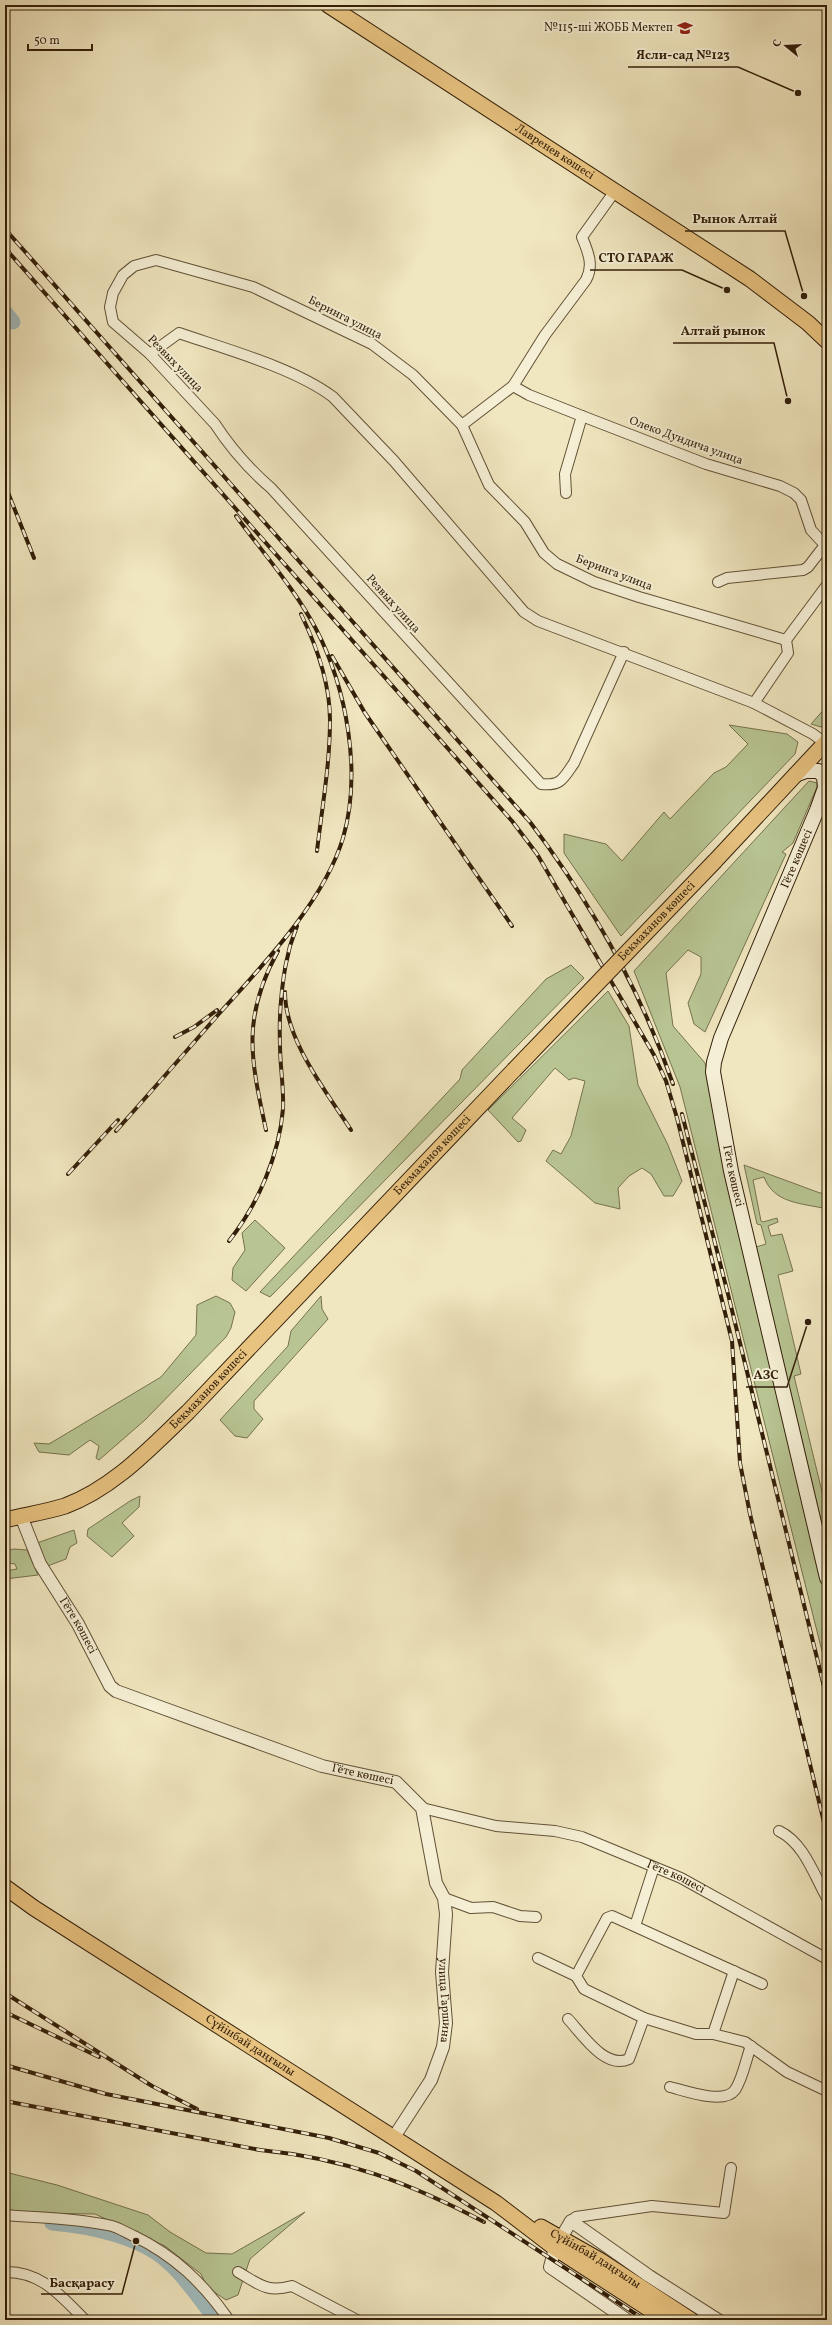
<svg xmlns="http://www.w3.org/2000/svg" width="832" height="2325" viewBox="0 0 832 2325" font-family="Vollkorn,serif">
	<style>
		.green { fill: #b8c593; stroke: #76724e }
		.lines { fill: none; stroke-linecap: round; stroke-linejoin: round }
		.river { stroke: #a1bcbe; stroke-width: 15 }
		.minor-casing { stroke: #625136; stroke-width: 12 }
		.tertiary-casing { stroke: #625136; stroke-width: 14 }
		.secondary-casing { stroke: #331f09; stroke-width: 16 }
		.primary-casing { stroke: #331f09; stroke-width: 17 }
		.minor { stroke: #f5efd5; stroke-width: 10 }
		.tertiary { stroke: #f5efd5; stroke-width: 12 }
		.secondary { stroke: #f5efd5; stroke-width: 14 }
		.primary { stroke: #e8c380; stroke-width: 15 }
		.rail-casing { stroke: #331f09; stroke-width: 4 }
		.rail { stroke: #f5efd5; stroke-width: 2.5; stroke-dasharray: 8; stroke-linecap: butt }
		.primary-bridge-casing { stroke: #331f09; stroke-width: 17; stroke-linecap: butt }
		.primary-bridge { stroke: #e8c380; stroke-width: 15 }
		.labels { text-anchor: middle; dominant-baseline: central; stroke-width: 4; stroke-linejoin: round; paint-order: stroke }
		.poi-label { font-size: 12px; fill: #331f09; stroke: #f5efd5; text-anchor: end }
		.street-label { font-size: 12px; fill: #331f09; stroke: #f5efd5 }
		.leader { fill: none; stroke: #331f09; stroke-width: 1.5 }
		.callout-dot { fill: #331f09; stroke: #f5efd5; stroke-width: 1.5 }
		.callout-label { font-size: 13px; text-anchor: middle; font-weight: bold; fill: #331f09; stroke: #f5efd5; stroke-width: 4; stroke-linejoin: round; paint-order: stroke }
	</style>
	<rect width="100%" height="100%" fill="#f0e6bf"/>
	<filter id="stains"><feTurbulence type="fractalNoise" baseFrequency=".005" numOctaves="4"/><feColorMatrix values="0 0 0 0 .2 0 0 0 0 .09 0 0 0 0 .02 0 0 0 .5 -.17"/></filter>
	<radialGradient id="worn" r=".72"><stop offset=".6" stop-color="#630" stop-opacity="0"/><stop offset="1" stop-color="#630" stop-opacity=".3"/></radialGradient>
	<path class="green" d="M827,706V725L821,727L811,724Z
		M729,725L787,734L798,742L795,754L621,936L564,853V834L606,844L622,861L664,812L670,819L714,773L726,767L748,744Z
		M809,781L817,783V787L793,843L782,852L786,854L705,1032L694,1024L688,1003L701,974V957L688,950L666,973L673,1026L705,1063L752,1275L827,1595V1671L680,1087L634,971Z
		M571,965L584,978L270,1297L260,1292L460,1079L462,1070L546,979Z
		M608,991L629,1026L638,1085L668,1145L682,1181L673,1196H664L651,1174L642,1168L629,1176L618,1188L620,1209L595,1203L546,1161L553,1150L561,1154L571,1136L585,1081L574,1078L569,1080L555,1068L512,1118L526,1130L521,1141L518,1142L488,1110Z
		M744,1165L820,1193H827V1209C802,1203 774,1204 764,1177L753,1180L761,1221L763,1222L777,1218L778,1222L768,1226L771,1236L782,1234L793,1271L778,1275L801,1374L794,1376L824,1500H827V1546L756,1247L766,1244L761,1225L757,1224Z
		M255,1220L285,1248L246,1291L232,1280L233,1268L245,1250L242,1233Z
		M216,1296L230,1303L235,1312L231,1328L226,1337L145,1420L99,1460L96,1458L99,1446L90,1440L69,1455L39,1452L34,1443L49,1444L161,1377L196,1335L197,1305Z
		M321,1296L322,1309L328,1319L254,1401V1409L263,1419L247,1438L235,1436L220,1420L288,1346L291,1331Z
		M140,1496L139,1507L122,1523L134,1536L112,1557L87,1536L88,1529L130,1501Z
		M74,1530L77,1543L70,1547L66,1559L45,1567L34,1544Z
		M14,1549L27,1550L38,1575L5,1579V1571L17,1569L15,1564L5,1563V1551Z
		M5,2172L57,2185L148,2215L170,2232L206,2253L232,2254L305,2212L250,2259L238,2295L226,2300L207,2287L201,2274L165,2246L95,2214L23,2213L5,2210Z"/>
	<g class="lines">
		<path class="river" d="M5,312L13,322
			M52,2223C89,2226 142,2237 169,2263C187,2279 201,2301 216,2320"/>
		<defs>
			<g id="minor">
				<path d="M150,354L179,333C225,349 295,368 333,397L394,461L524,612L538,621L754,703L813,734L825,743"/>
				<path d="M513,386L529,395L582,416L706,464L780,486L794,493L801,500L811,530L825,545L808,567L803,570L727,578L718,582"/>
				<path d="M462,425L513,386L545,335L586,280C594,265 588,252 582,237L615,191"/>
				<path d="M566,493L565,474L582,416"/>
				<path d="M786,640L827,585"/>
				<path d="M624,652L574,763C563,779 561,786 541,784L271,488C250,470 230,447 215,424L150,354L113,322L110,307L113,293L123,275L134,266L156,260L253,287L372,344L413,375L462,425L489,485L525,522L544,553L557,564L594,582L639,597L786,640"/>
				<path d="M754,703L788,653L786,640"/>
				<path id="s1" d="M422,1808L496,1826L555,1831L582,1837L681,1878L827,1959"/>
				<path d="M779,1831C804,1843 814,1875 827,1898"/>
				<path d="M444,1898L471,1908L493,1907L520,1916L536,1917"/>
				<path d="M635,1926L654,1867"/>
				<path d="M538,1958L576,1976L584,1989L644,2018L696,2034H713L745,2042L787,2072L827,2091"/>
				<path d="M576,1976L607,1918L612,1916L762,1984"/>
				<path d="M568,2019C582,2034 605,2070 629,2059L644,2018"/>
				<path d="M713,2034L734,1971"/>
				<path d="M670,2087C686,2091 724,2105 735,2090C743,2078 746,2059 751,2046"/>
				<path d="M5,2215C40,2218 77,2218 112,2226C119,2228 127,2233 134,2236C175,2256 203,2283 229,2320"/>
				<path d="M571,2221L576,2217L652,2206L724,2213L731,2168"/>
				<path d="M5,2272C41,2271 61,2296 85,2320"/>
				<path d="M238,2272C259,2284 266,2293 292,2286L357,2320"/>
			</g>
			<g id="tertiary">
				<path id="s2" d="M21,1516L40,1564L78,1624L110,1686L116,1691L322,1766L396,1782L422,1808L436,1883L444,1898L446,1914L442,1972L446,2023L443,2047L431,2080L394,2137"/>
				<path d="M561,2238L571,2221L649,2276L718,2320"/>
				<path d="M555,2248L550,2267L627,2320"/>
			</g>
			<g id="secondary">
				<path d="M795,775L806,771H819L824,777L825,787"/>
				<path id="s3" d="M827,782L817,810L721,1038L714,1062L713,1072L731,1171L827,1578"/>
			</g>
			<g id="primary">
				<path id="s4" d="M328,5L750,279L808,323L827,341"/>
				<path d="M715,861L827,741"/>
				<path id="s5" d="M5,1520C25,1515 46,1512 65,1506C114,1488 151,1447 188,1412L514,1070"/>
				<path id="s6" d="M5,1887L34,1908L496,2203L555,2248L666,2320"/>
				<path id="s7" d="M541,2227L601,2261L691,2320"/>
			</g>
		</defs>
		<use href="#minor" class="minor-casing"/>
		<use href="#tertiary" class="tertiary-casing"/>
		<use href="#secondary" class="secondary-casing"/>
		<use href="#primary" class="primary-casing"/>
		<use href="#minor" class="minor"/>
		<use href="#tertiary" class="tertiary"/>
		<use href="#secondary" class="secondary"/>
		<use href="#primary" class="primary"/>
		<defs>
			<path id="rail" d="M5,229L530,822C591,903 640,988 673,1084
				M5,248L512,821L537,854L654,1055L666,1081L677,1118L732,1341L740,1463L750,1514L827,1835
				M5,485L34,558
				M301,614C317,647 330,683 330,720C330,764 322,808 317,851
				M332,656L365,713L512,926
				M285,968L290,946L297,926
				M285,992C285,1040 326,1091 351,1130
				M175,1037L194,1027L217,1010
				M682,1114L729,1298L827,1699
				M266,1130C251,1060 241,1018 278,951
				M116,1131C150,1093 183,1055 217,1016C261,967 324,902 343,838C362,773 347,689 316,629C295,589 263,553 236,516
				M68,1174L118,1120
				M229,1241C258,1204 279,1156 283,1109C284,1088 280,1066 280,1045C279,1018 281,990 286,963
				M5,1993L152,2086L197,2109
				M5,2012L99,2057
				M5,2065L106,2094L329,2138L379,2153L416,2171L645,2320
				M5,2101L260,2150C344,2158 410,2183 484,2222"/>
		</defs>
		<use href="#rail" class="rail-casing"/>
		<use href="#rail" class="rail"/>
		<defs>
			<g id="primary-bridge">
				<path id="s8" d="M514,1070L715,861"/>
			</g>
		</defs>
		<use href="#primary-bridge" class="primary-bridge-casing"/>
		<use href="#primary-bridge" class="primary-bridge"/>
	</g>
	<defs>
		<symbol id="school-bare" viewBox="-9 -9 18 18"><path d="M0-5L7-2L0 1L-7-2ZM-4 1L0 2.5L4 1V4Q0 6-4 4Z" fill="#8f2418" stroke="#f5efd5" stroke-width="2.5" paint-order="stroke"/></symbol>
	</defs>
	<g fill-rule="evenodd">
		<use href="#school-bare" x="674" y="17" width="22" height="22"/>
	</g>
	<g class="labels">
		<g class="poi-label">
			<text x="673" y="28">№115-ші ЖОББ Мектеп</text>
		</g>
		<g class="street-label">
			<text stroke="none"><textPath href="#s4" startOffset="270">Лавренев көшесі</textPath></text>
			<text transform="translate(345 318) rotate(27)">Беринга улица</text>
			<text transform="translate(175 364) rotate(46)">Резвых улица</text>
			<text transform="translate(686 441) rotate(20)">Олеко Дундича улица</text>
			<text transform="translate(614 573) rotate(21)">Беринга улица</text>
			<text transform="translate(393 604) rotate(48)">Резвых улица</text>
			<text transform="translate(797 859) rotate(-67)">Гёте көшесі</text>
			<text stroke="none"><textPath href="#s8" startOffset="206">Бекмаханов көшесі</textPath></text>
			<text stroke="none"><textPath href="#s5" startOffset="572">Бекмаханов көшесі</textPath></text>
			<text stroke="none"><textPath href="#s3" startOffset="418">Гёте көшесі</textPath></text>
			<text stroke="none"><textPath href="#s5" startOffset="248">Бекмаханов көшесі</textPath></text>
			<text stroke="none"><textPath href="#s2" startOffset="124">Гёте көшесі</textPath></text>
			<text stroke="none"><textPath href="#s2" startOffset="461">Гёте көшесі</textPath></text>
			<text stroke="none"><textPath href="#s1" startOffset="265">Гёте көшесі</textPath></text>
			<text stroke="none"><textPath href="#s2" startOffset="728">улица Гаршина</textPath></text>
			<text stroke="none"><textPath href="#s6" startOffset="292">Сүйінбай даңғылы</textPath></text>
			<text stroke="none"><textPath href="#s7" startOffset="63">Сүйінбай даңғылы</textPath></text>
		</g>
	</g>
	<path class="leader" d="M798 93L738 67H628M804 296L785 231H685M727 290L682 270H590M788 401L774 343H673M808 1322L787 1387H746M136 2241L122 2294H41"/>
	<g class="callout-dot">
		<circle cx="798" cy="93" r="4"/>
		<circle cx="804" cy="296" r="4"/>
		<circle cx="727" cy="290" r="4"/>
		<circle cx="788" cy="401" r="4"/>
		<circle cx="808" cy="1322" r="4"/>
		<circle cx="136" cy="2241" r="4"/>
	</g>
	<g class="callout-label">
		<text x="683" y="59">Ясли-сад №123</text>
		<text x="735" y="223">Рынoк Алтай</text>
		<text x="636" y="262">СТО ГАРАЖ</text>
		<text x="723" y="335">Алтай рынок</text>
		<text x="766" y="1379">АЗС</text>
		<text x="82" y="2287">Басқарасу</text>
	</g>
	<rect width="832" height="2325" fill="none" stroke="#f0e6bf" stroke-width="20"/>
	<rect x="6" y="6" width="820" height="2313" fill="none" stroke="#331f09" stroke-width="2"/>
	<rect x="10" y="10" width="812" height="2305" fill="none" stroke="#331f09"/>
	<g transform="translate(786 46) rotate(288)" stroke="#f5efd5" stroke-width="3" paint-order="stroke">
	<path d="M0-3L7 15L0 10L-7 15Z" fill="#331f09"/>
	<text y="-6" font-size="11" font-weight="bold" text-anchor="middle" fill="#331f09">С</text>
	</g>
	<path d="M28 44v6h64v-6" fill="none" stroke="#331f09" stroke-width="2"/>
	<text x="34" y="44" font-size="12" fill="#331f09" stroke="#f5efd5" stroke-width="3" paint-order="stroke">50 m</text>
	<rect width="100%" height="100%" filter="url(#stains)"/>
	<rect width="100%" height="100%" fill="url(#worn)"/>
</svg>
